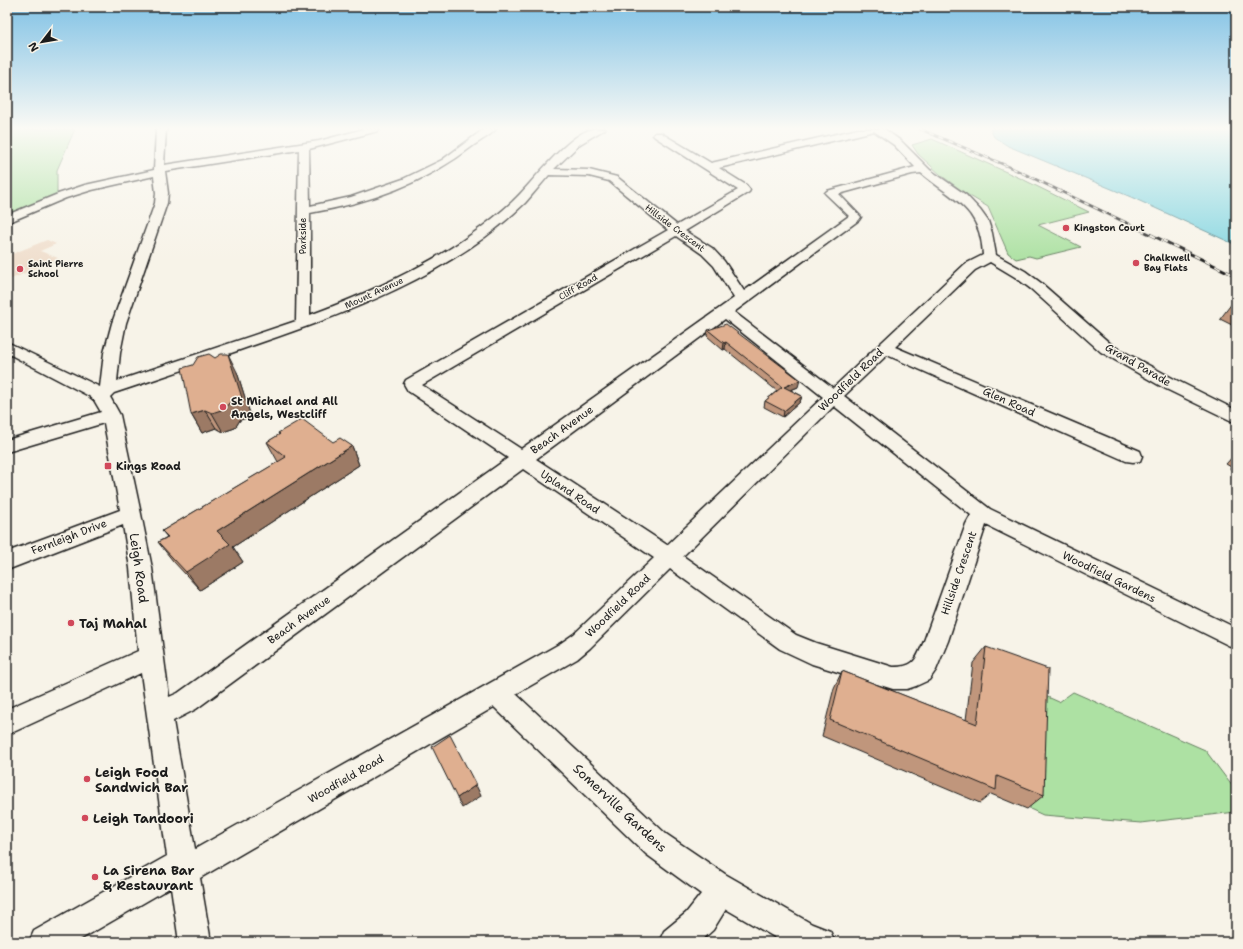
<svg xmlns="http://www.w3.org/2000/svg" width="1243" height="949" viewBox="0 0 1243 949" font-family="'Shantell Sans',sans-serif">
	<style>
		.built { fill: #f0dfce }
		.green { fill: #ade1a3; stroke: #647e60 }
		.water { fill: #86d6e1; stroke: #5c8c92 }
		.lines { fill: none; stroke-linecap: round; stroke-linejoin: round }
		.minor-casing { stroke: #1c1c1c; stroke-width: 3 }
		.minor { fill: #f7f3e8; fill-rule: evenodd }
		.rail-far1-casing { stroke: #1c1c1c; stroke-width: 2.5 }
		.rail-casing { stroke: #1c1c1c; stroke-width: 3 }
		.rail-far1 { stroke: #f7f3e8; stroke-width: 1.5; stroke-dasharray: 5; stroke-linecap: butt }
		.rail { stroke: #f7f3e8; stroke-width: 2; stroke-dasharray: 6; stroke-linecap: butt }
		.wall { fill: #c0967c; stroke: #1c1c1c }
		.shaded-wall { fill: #9c7a65; stroke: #1c1c1c }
		.building { fill: #dfaf90; stroke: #1c1c1c }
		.poi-dot { fill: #d1495b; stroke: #f7f3e8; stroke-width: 1.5 }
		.labels { text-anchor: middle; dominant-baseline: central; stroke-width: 3; stroke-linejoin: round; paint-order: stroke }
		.far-street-label { font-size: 9px; fill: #1c1c1c; stroke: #f7f3e8 }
		.far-poi-label { font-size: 9px; font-weight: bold; fill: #1c1c1c; stroke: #f7f3e8; text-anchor: start }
		.street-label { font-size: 11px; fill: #1c1c1c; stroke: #f7f3e8 }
		.poi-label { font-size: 11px; font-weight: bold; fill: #1c1c1c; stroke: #f7f3e8; text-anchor: start }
		.near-street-label { font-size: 13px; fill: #1c1c1c; stroke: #f7f3e8 }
		.near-poi-label { font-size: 13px; font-weight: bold; fill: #1c1c1c; stroke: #f7f3e8; text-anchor: start }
	</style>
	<rect width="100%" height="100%" fill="#f7f3e8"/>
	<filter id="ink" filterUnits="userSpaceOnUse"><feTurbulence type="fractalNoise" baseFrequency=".025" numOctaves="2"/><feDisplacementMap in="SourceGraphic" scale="8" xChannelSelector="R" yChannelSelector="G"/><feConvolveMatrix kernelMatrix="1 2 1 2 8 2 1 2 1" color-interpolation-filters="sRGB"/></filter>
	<g filter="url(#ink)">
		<path class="built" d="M47,240L56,244L40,251L58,258L7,281V256Z"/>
		<path class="green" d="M7,129H75L57,170V195L7,215Z
			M932,139L1022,179L1089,212L1038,225L1081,247L1036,258L1029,256L1016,259L1008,253L988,207L965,193L942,176L918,154L912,145Z
			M1034,691L1059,702L1073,692L1205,750L1236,791V812L1141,823L1043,815L1030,809Z"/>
		<path class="water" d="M990,129H1236V245L1131,197L1008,146L994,137Z"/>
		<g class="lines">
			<defs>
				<path id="minor" d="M156,129H166L164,165L319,141L364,129H380L378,131L309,149L310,206L351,197L403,179L442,160L484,129H496C490,136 481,140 474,145C424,184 371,202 310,213V315C382,288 455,254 512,202C532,184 567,134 593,129C596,128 601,129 605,129L580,144L554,169L589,170L617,177L677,225L738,190L655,137L653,135L655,133H661L711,163L858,129H884L901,141L930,170L966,195L980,210L988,221L992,233L996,255L1025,271L1041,283L1113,346L1176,380L1236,410V423L1164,388L1101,352L1031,289L1015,277L990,262L975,270L895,347L1140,451L1142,456L1140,461L1133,462L1126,461L887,355L844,396L990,509L1236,628V649L986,525L948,641L936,670L929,680L916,686L907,689H893L812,664L780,649L670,569L590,648L577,659L516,694L666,834L725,874L812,924L830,931L835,942H783L726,909L713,930L700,942H659L664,931L686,913L701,894L646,854L494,707L200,878L211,942H179L171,887L76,942H29L34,931L167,856L141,673L7,735V709L138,651L130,568L123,525L7,570V552L120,510L104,423L7,452V440L101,412L94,400L89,396L7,353V342L100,387L104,353L112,323L155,203L156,193L154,176L92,190L66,198L7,223V215L58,194L85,185L154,170ZM874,131L894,145L915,167L827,191L825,193L827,195L849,216L744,291L724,261L712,248L685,231L749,192L750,190L746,185L719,168ZM299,150L296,321L117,381L120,353L126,323L167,203L168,193L165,171ZM921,173C953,200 981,207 983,255L965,264L833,388L734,312L859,220L861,217L839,194L912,174ZM549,175L589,176L609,181L668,230L406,380L404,384L408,391L508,458L178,693L169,697L152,568L141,514L120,415L110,397L114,393C160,378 206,362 251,346C347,313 450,276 525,203C533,194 541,184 549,175ZM676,236L702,254L714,266L734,298L521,449L422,385ZM725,319L823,397L667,545L536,459ZM834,406L971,515L966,524L924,641C916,660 915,667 893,667L816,643L796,635L683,556ZM523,469L654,558L574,634L561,643L195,849L173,721L196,709Z"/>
			</defs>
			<use href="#minor" class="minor-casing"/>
			<use href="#minor" class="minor"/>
			<defs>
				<path id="rail-far1" d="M920,129L1012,168L1131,225"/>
				<path id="rail" d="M1129,224L1236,276"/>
			</defs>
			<use href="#rail-far1" class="rail-far1-casing"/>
			<use href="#rail" class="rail-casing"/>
			<use href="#rail-far1" class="rail-far1"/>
			<use href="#rail" class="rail"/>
		</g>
		<path class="wall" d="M1236,298V327L1220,319Z
			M708,330L798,387L791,390L802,396L800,402L783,417L764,407L765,401L777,391L725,349L723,350L707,336Z
			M237,372L251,417L240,420L235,428L223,432L216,428L202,433L191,414Z
			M278,433L352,446L359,465L233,547L243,562L200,590L173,561L158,542L167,537L162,531L278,462L277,460L267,442L279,435Z
			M1236,453V472L1230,469L1231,467L1226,464Z
			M986,647L1044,795L1027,809L991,794L980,803L822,736L834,688L842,671L966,720L973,663Z"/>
		<path class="shaded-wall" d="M726,342L725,349L723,350L724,343Z
			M228,354L237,372L251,417L240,420L235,428L223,432L212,413Z
			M800,380L798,387L783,393L784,387Z
			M802,396L800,402L783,417L784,411Z
			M205,410L216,428L202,433L191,414Z
			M352,446L359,465L233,547L243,562L200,590L186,572L217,531Z
			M476,785L481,796L462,808L457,798Z"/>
		<path class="building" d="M726,324L800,380L784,387L802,396L784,411L765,401L782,387L726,342L724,343L708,330Z
			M209,354L215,358L221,354H228L242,398L230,402L224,409L212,413L205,410L191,414L182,368L193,365L198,357Z
			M302,419L333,442L340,438L352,446L217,531L230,544L186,572L158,542L168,537L162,531L286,457L267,442L280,434L278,433Z
			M986,647L1048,669L1044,795L997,776L996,790L830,720L842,671L977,724Z
			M450,735L476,785L457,798L432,747Z"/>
	</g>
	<linearGradient id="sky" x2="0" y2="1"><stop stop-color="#81c2e5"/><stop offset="0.49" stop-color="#fbfaf5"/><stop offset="1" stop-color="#fbfaf5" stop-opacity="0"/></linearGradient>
	<rect width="1243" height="262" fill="url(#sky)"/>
	<g class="poi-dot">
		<circle cx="1066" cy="228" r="4"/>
		<circle cx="1136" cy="263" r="4"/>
		<circle cx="20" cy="269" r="4"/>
		<circle cx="223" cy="407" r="4"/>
		<rect x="104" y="462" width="8" height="8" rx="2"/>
		<circle cx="71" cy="623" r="4"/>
		<circle cx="87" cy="779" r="4"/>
		<circle cx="85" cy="818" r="4"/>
		<circle cx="95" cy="877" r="4"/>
	</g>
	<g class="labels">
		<g class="far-street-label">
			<text transform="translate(675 228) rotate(37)">Hillside Crescent</text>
			<text transform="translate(303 236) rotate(-90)">Parkside</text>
			<text transform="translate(578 287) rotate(-30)">Cliff Road</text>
			<text transform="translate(374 293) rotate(-25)">Mount Avenue</text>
		</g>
		<g class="far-poi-label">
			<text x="1074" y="228">Kingston Court</text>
			<text x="1144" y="258">Chalkwell<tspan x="1144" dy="10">Bay Flats</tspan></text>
			<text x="28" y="264">Saint Pierre<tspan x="28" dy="10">School</tspan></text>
		</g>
		<g class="street-label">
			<text transform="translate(1138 365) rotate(30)">Grand Parade</text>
			<text transform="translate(851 380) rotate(-44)">Woodfield Road</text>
			<text transform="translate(1009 402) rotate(24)">Glen Road</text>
			<text transform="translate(562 430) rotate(-36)">Beach Avenue</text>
			<text transform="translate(570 492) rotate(34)">Upland Road</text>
			<text transform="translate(69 537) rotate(-21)">Fernleigh Drive</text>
			<text transform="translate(959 573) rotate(-71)">Hillside Crescent</text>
			<text transform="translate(1109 577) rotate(26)">Woodfield Gardens</text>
			<text transform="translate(618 606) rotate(-44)">Woodfield Road</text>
			<text transform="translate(299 620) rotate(-36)">Beach Avenue</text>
			<text transform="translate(346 779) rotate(-30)">Woodfield Road</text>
		</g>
		<g class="poi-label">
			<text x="231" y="401">St Michael and All<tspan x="231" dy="13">Angels, Westcliff</tspan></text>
			<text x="116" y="466">Kings Road</text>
		</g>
		<g class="near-street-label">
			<text transform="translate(139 568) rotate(82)">Leigh Road</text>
			<text transform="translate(620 808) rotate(43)">Somerville Gardens</text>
		</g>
		<g class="near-poi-label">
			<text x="79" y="623">Taj Mahal</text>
			<text x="95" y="772">Leigh Food<tspan x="95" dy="15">Sandwich Bar</tspan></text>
			<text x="93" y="818">Leigh Tandoori</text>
			<text x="103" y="870">La Sirena Bar<tspan x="103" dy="15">&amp; Restaurant</tspan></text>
		</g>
	</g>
	<rect width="1243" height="949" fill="none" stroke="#f7f3e8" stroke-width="24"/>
	<rect x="12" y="12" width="1219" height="925" fill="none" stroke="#1c1c1c" stroke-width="1.5" filter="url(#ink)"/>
	<g transform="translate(42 42) rotate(239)" stroke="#f7f3e8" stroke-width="3" paint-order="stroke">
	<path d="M0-3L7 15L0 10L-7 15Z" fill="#1c1c1c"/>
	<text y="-6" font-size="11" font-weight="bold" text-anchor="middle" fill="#1c1c1c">N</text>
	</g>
</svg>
